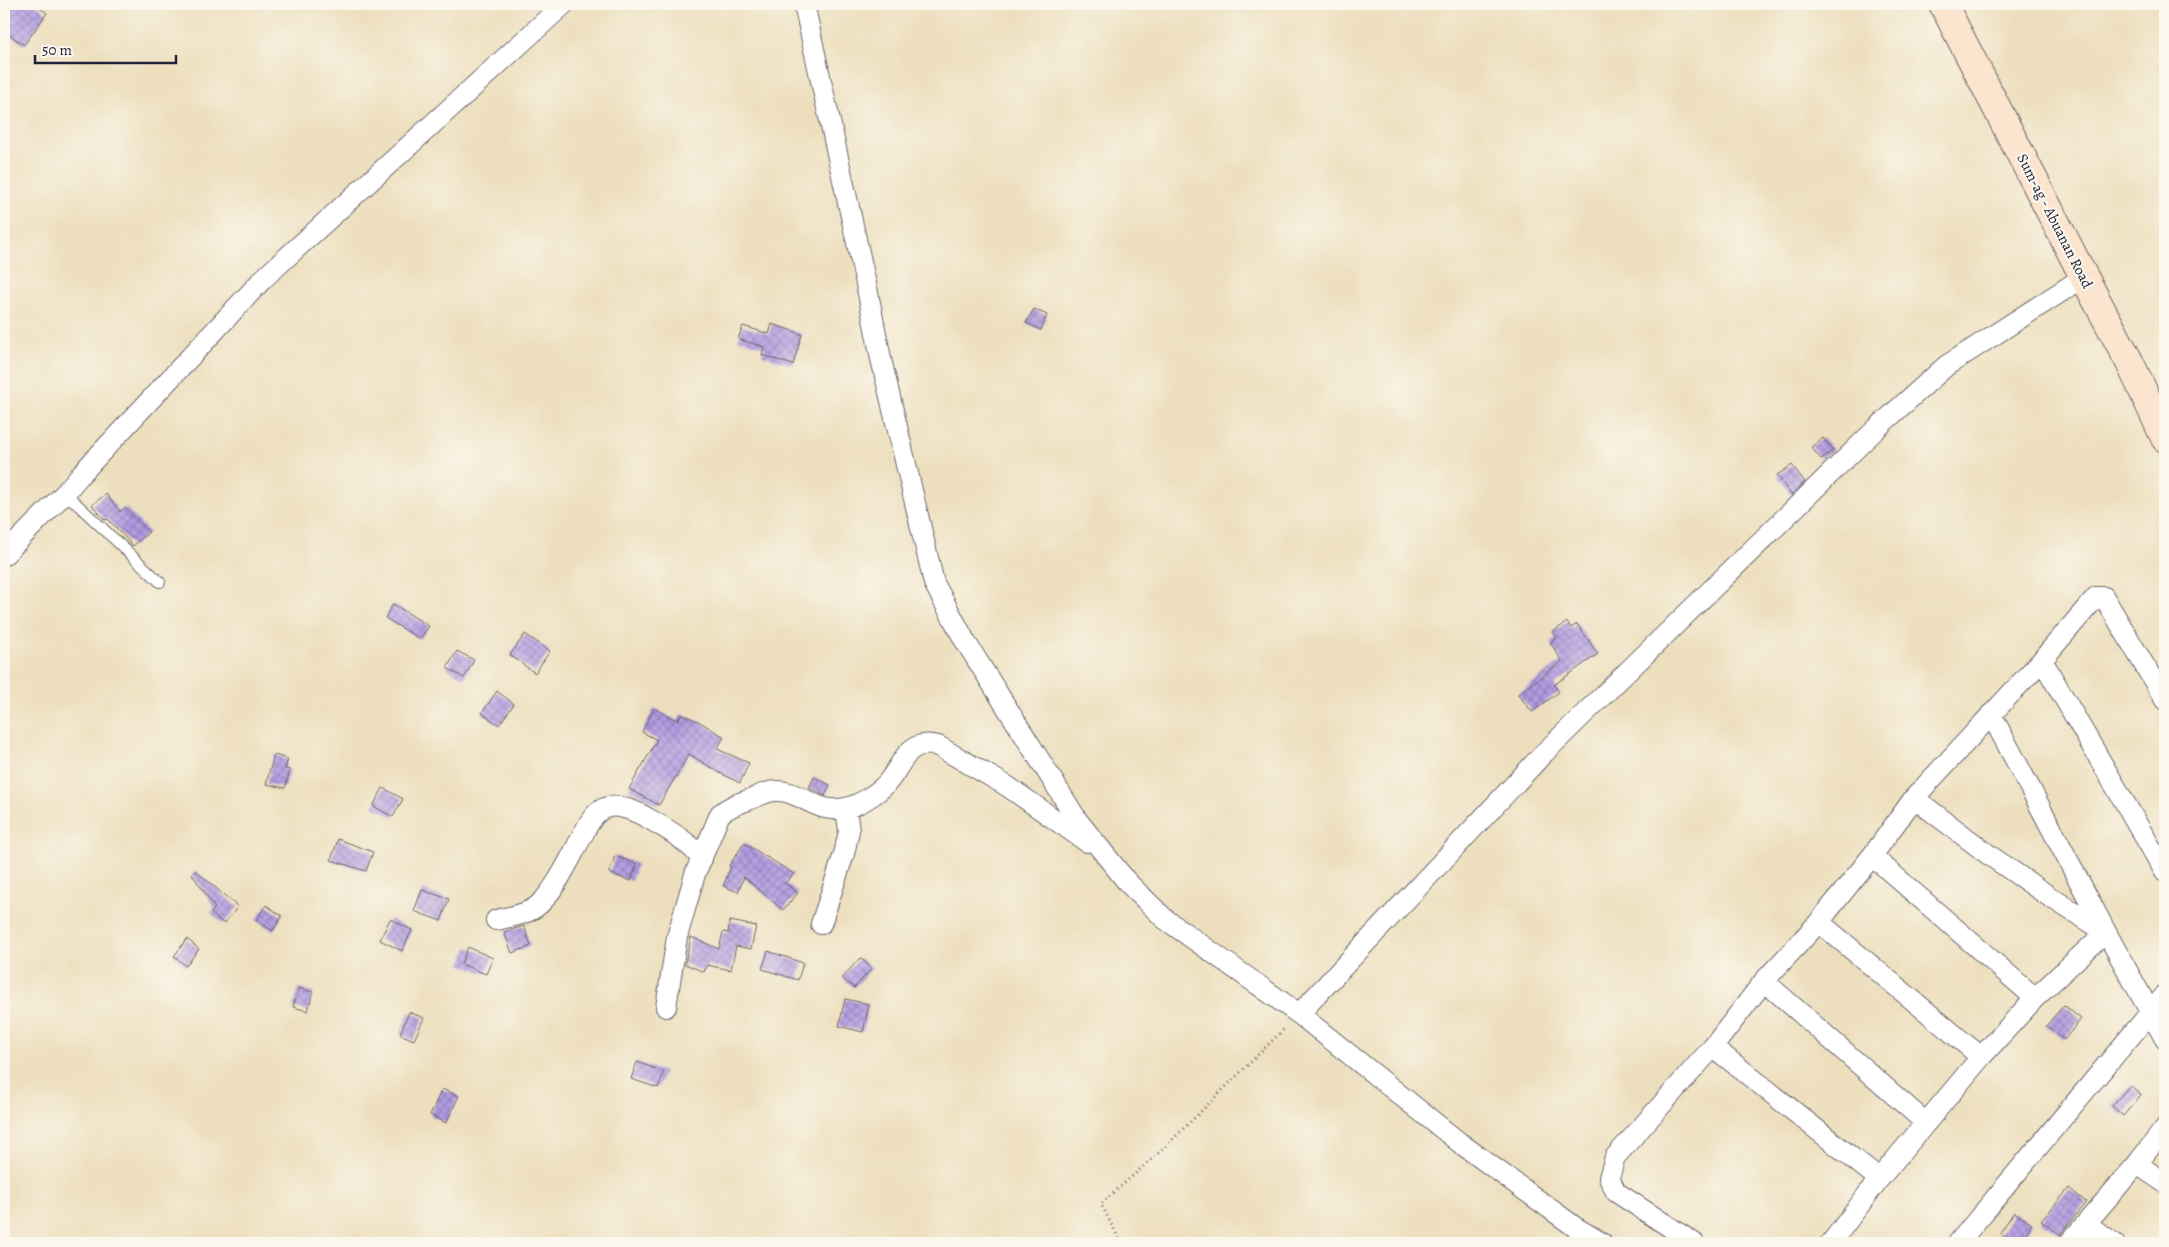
<svg xmlns="http://www.w3.org/2000/svg" width="2169" height="1247" viewBox="0 0 2169 1247" font-family="Alegreya,serif">
	<style>
		.building { fill: url(#building-cross-hatch) }
		.lines { fill: none; stroke-linecap: round; stroke-linejoin: round }
		.lane-casing { stroke: #696469; stroke-width: 12 }
		.street-casing { stroke: #696469; stroke-width: 22 }
		.secondary-casing { stroke: #696469; stroke-width: 30 }
		.path { stroke: #696469; stroke-width: 3; stroke-dasharray: 1 4; stroke-linecap: butt }
		.lane { stroke: #fff; stroke-width: 10 }
		.street { stroke: #fff; stroke-width: 20 }
		.secondary { stroke: #fce5cf; stroke-width: 28 }
		.labels { text-anchor: middle; dominant-baseline: central; stroke-width: 4.5; stroke-linejoin: round; paint-order: stroke }
		.street-label { font-size: 15px; fill: #22223b; stroke: #fbf7ec }
	</style>
	<defs>
		<pattern id="building-cross-hatch" width="8" height="8" patternUnits="userSpaceOnUse" patternTransform="scale(1.25)"><rect width="8" height="8" fill="#b29be2"/><path d="M0 0l8 8M0 8l8-8" fill="none" stroke="#907eb8"/></pattern>
	</defs>
	<rect width="100%" height="100%" fill="#fbf7ec"/>
	<filter id="ink" filterUnits="userSpaceOnUse"><feTurbulence type="fractalNoise" baseFrequency=".02" numOctaves="2"/><feDisplacementMap in="SourceGraphic" scale="10" xChannelSelector="R" yChannelSelector="G"/><feConvolveMatrix kernelMatrix="1 2 1 2 8 2 1 2 1" color-interpolation-filters="sRGB"/></filter>
	<filter id="wash" filterUnits="userSpaceOnUse"><feTurbulence type="fractalNoise" baseFrequency=".0096" numOctaves="4" result="noise"/><feDisplacementMap in="SourceGraphic" scale="20" xChannelSelector="R" yChannelSelector="G"/><feGaussianBlur stdDeviation="1.12" result="paint"/><feColorMatrix in="noise" values="0 0 0 0 0 0 0 0 0 0 0 0 0 0 0 0 0 1.4 0 .05"/><feComposite in="paint" operator="in"/></filter>
	<g filter="url(#wash)">
		<rect width="100%" height="100%" fill="#eddfbe"/>
		<g id="blocks">
			<path class="building" d="M4,4H34L47,13L24,45L4,31Z
				M1034,309L1047,315L1041,330L1026,323Z
				M772,324L802,334L793,365L762,355L764,347L738,339L743,326L769,334Z
				M1823,438L1833,450L1821,459L1811,447Z
				M1792,465L1805,482L1791,495L1777,475Z
				M106,494L120,512L125,507L149,532L133,546L108,519L105,520L92,505Z
				M393,604L429,626L420,639L385,618Z
				M1567,622L1571,628L1577,624L1598,654L1554,685L1559,692L1532,712L1518,694L1562,661L1550,642L1557,638L1553,632Z
				M525,634L550,651L535,673L510,655Z
				M457,651L474,660L464,678L447,668Z
				M497,691L514,704L499,725L482,713Z
				M654,708L678,721L681,714L700,722L724,737L717,749L749,763L740,783L720,773L689,754L659,805L629,789L657,740L642,732Z
				M274,755L288,759L285,769L290,770L285,788L266,784Z
				M814,777L830,785L825,796L809,788Z
				M383,788L403,799L393,817L373,806Z
				M338,839L373,852L366,871L331,860Z
				M744,843L794,874L785,883L798,893L783,910L744,877L738,892L723,886L731,867L729,866Z
				M615,856L637,864L631,881L609,873Z
				M196,871L238,907L224,924L211,913L215,908L192,874Z
				M422,890L449,899L441,921L414,911Z
				M266,905L282,916L273,931L256,920Z
				M390,919L412,930L402,951L380,940Z
				M730,921L756,926L751,949L736,946L731,970L707,965L704,972L685,964L691,937L719,949L723,932L728,933Z
				M524,926L531,946L512,953L504,932Z
				M187,939L199,949L186,966L174,956Z
				M468,947L493,958L486,974L461,964Z
				M768,951L803,963L798,980L762,969Z
				M860,958L872,968L854,988L842,978Z
				M299,988L313,992L308,1011L293,1007Z
				M845,999L869,1004L863,1032L839,1026Z
				M2064,1005L2081,1019L2064,1040L2046,1026Z
				M409,1012L424,1018L414,1040L400,1034Z
				M637,1062L664,1072L658,1088L631,1079Z
				M2130,1085L2141,1095L2123,1116L2112,1106Z
				M442,1089L459,1096L446,1123L430,1115Z
				M2069,1188L2086,1202L2060,1235L2041,1221Z
				M2014,1212L2032,1224L2019,1243H2016L2000,1233Z"/>
		</g>
	</g>
	<g filter="url(#ink)">
		<use href="#blocks" fill-opacity="0" stroke="#696469" stroke-width="1"/>
		<g class="lines">
			<defs>
				<path id="lane" d="M65,493L160,582"/>
				<path id="street" d="M804,4L868,293L881,359L934,583L965,641L1078,821L1128,883L1165,919L1299,1014L1460,1143L1575,1227L1602,1243
					M4,555L65,493L82,473L263,279L564,4
					M2042,660L2165,872
					M1914,798L1989,855L2050,897L2106,932L2165,1039
					M1872,856L2035,998
					M496,920C509,917 525,915 536,907C553,895 571,857 581,838C587,828 591,816 601,810C615,801 638,812 651,820C669,830 689,842 702,859
					M1819,922L1981,1057
					M821,924L844,854L849,831L846,808
					M1764,981L1926,1123
					M666,1007L677,937L695,874L720,814C729,806 740,803 751,799C759,796 767,791 776,791C801,790 816,815 845,808C857,806 873,796 882,788C903,771 902,737 938,746L1007,786L1087,842
					M1299,1014L1544,753L1876,429L1946,366L2084,277
					M1713,1047L1879,1179
					M2137,1164L2165,1183
					M2086,1224L2114,1243
					M1694,1243L1616,1192L1609,1178L1615,1157L1713,1047L1764,981L1819,922L1872,856L1914,798L2042,660L2096,597H2104L2165,700
					M1831,1243L1879,1179L1981,1057L2035,998L2106,932L1991,714
					M1958,1243L2165,995
					M2069,1243L2137,1164L2165,1128"/>
				<path id="secondary" d="M1943,4L2084,277L2130,363L2165,438"/>
			</defs>
			<use href="#lane" class="lane-casing"/>
			<use href="#street" class="street-casing"/>
			<use href="#secondary" class="secondary-casing"/>
			<path class="path" d="M1121,1243L1101,1204L1164,1148L1286,1027"/>
			<use href="#lane" class="lane"/>
			<use href="#street" class="street"/>
			<use href="#secondary" class="secondary"/>
		</g>
	</g>
	<g class="labels">
		<g class="street-label">
			<text transform="translate(2055 221) rotate(63)">Sum-ag - Abuanan Road</text>
		</g>
	</g>
	<rect width="2169" height="1247" fill="none" stroke="#fbf7ec" stroke-width="20"/>
	<path d="M35 55v8h141v-8" fill="none" stroke="#22223b" stroke-width="2.5"/>
	<text x="42" y="55" font-size="15" fill="#22223b" stroke="#fbf7ec" stroke-width="4" paint-order="stroke">50 m</text>
</svg>
